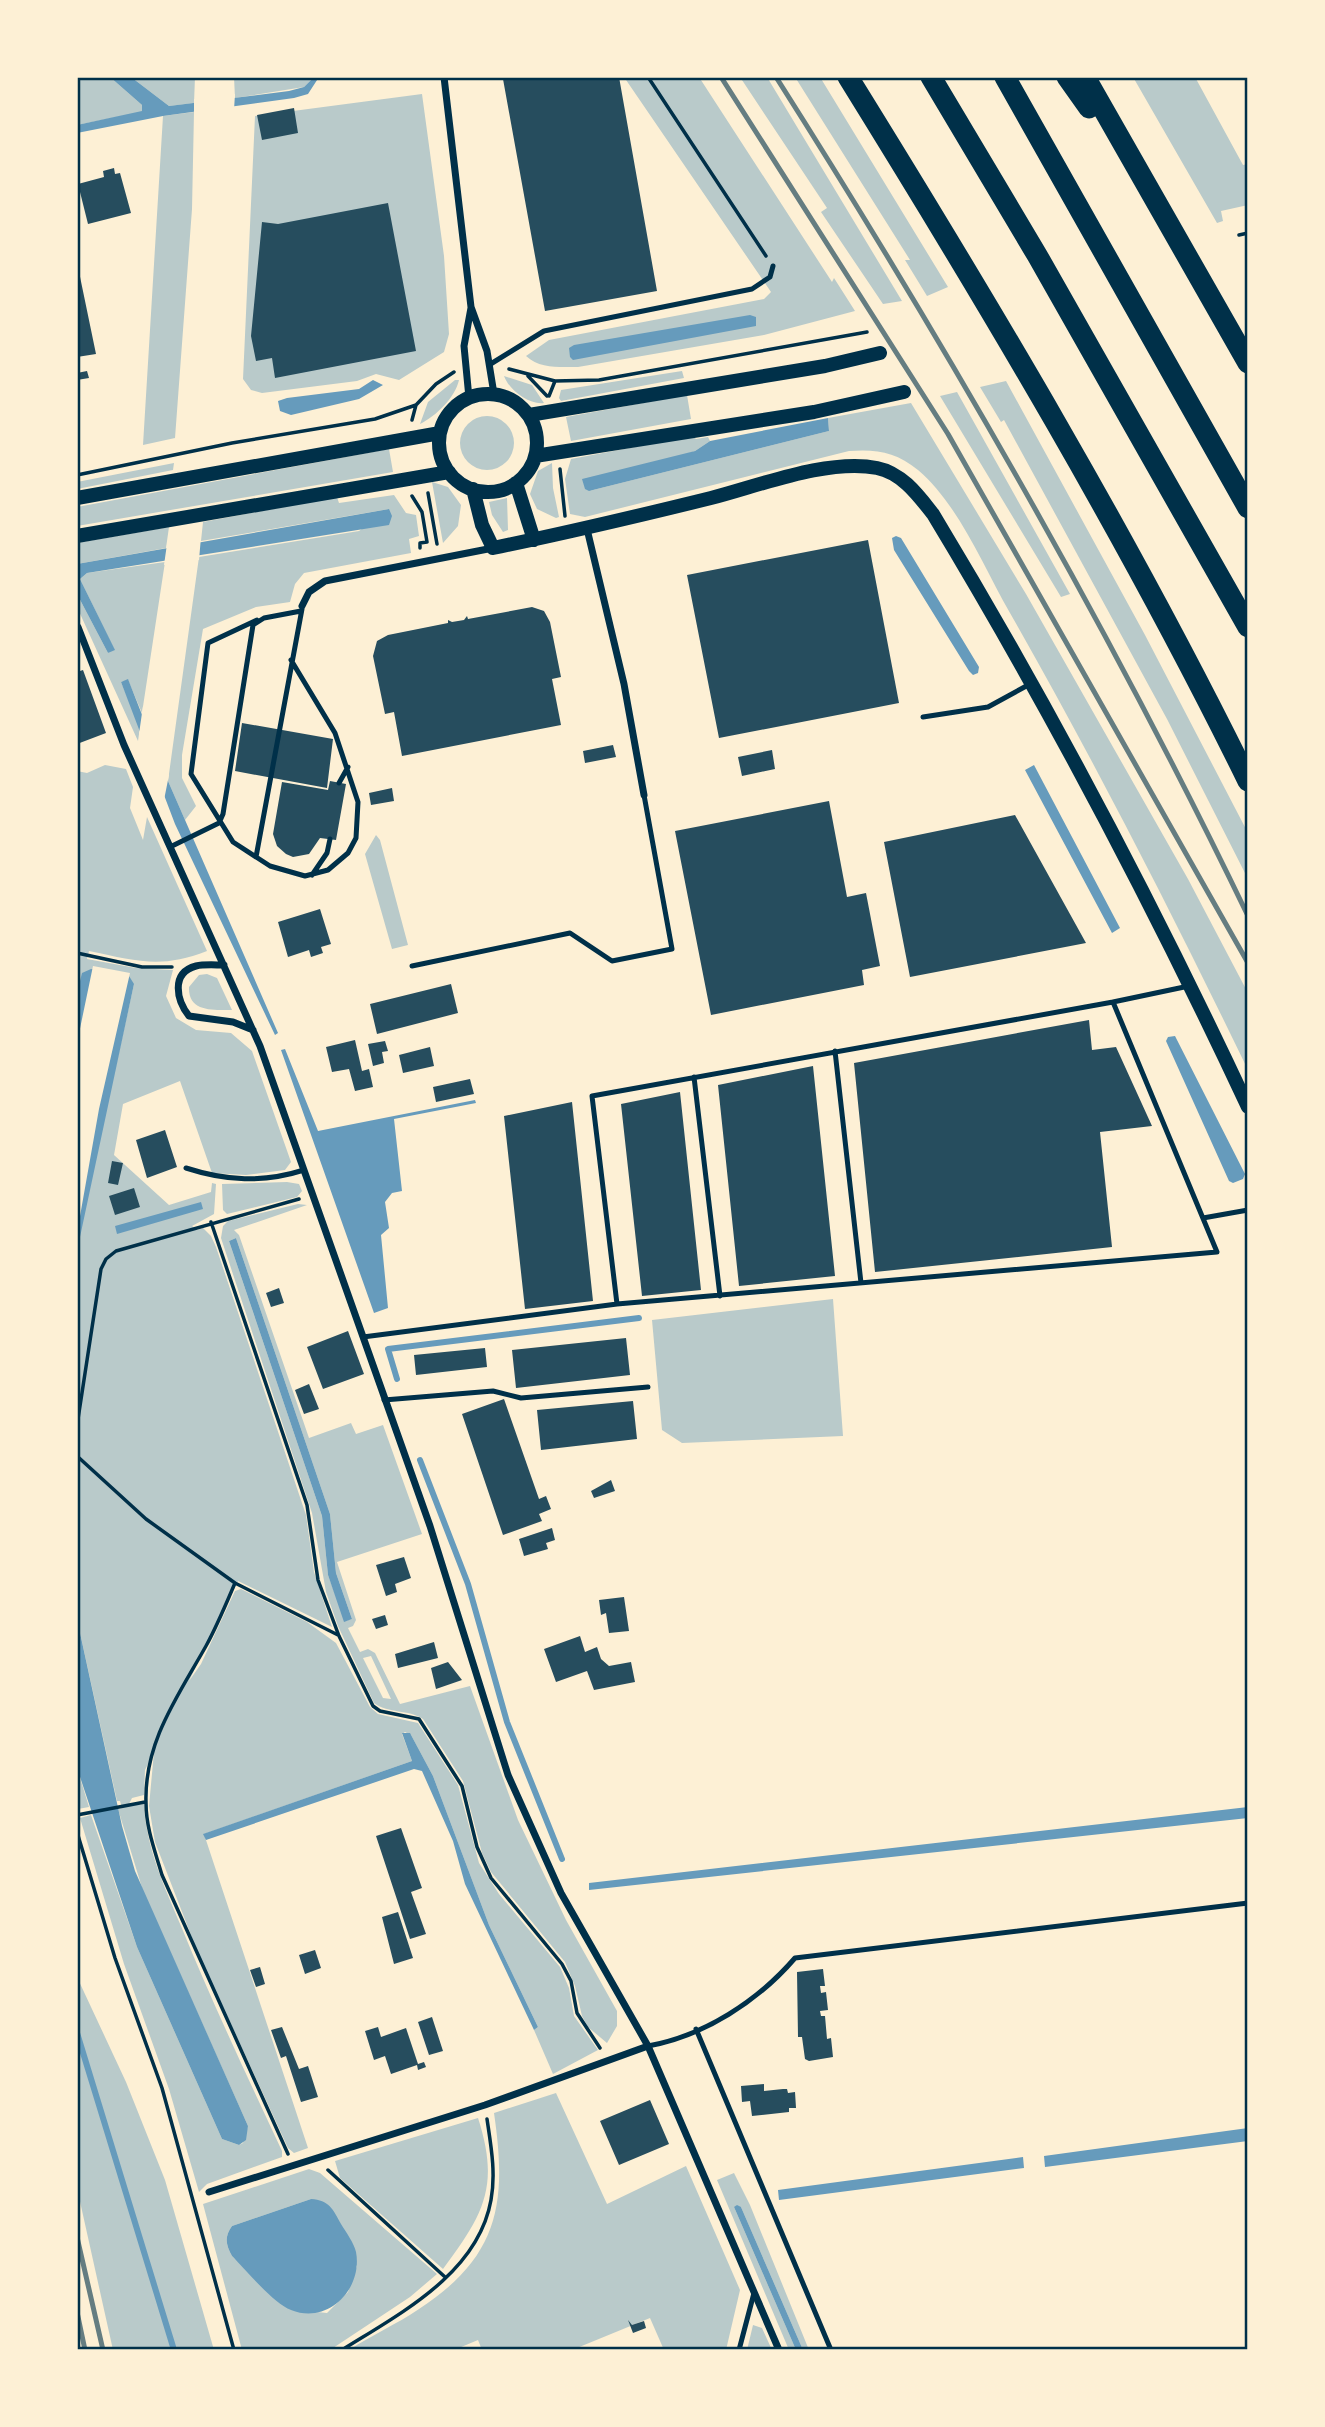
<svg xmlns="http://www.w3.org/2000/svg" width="1325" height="2427" viewBox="0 0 1325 2427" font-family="Quicksand,sans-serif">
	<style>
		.green { fill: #b9caca; fill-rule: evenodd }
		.water { fill: #669bbc }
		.pier { fill: #fdf0d5 }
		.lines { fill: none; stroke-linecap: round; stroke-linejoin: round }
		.stream { stroke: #669bbc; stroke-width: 6 }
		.building { fill: #264d5e }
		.path { stroke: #003049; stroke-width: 3.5 }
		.service { stroke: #003049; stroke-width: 5 }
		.minor { stroke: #003049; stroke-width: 7 }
		.secondary { stroke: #003049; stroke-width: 14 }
		.motorway { stroke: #003049; stroke-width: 21 }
		.rail { stroke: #657d81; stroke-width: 5 }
		.neatline { fill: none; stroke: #003049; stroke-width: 2.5 }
	</style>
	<rect width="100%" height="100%" fill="#fdf0d5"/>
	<path class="green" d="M77,77H110L142,105V112L77,125Z
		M131,77H195L194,103L169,106Z
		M234,77H314L304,87L235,98Z
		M624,77H699L832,282L834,278L855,311L764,335L578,367C560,367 540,369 526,356L549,340L764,299L771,292Z
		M740,77H767L902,301L883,304L821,212L827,208Z
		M795,77H820L948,287L927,296L905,260H910Z
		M1133,77H1195L1243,165L1248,164V205L1221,211L1223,221L1217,223Z
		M422,94L444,256L449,334L444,352L399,380L376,374L357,381L262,393L251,390L243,379L255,116Z
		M194,112L192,209L175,438L143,445L163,116Z
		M682,371L684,378L561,401L559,398L561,390Z
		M504,376L532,385L544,403C529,405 509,390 504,376Z
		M455,380H459C455,398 436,416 420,424L428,402Z
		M1006,381L1145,635L1248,833V879L1167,719L1004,420L1001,422L980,387Z
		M957,392L1070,594L1061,597L940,396Z
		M687,395L691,419L571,441L566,417Z
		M911,403L1026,594L1188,879L1248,993V1070C1173,915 1095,762 1010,613C983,566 959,505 918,470C896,452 877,449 849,451L585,517L570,514L565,479L571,459L693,436L696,439L708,437L710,441L695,451L589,491L829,431L828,418Z
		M460 443a27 27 0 1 1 54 0a27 27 0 1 1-54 0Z
		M389,449L393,472L77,526V507Z
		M174,463L173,470L77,489V482Z
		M552,463L553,488L559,517L556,518L537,509L530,494L538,471Z
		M432,482L448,487L461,505L458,526L443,543Z
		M394,495L406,513L416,515L419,536L409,539L411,553L304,573L295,584L290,602L256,607L203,629L182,755V778L196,806L185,820L168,781L199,557L359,531L389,509L201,541L203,522L337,497L339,503Z
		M507,498L508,530L503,532L492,515L489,502Z
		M169,527L166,548L77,564V543Z
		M165,562L142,713L128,680L121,682L140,727L138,741L77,607V594L108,653L114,649L80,579L87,573Z
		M105,765L126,769L133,787L130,808L143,840L147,817L207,951C161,969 137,961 89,951L87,959L136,968L173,970L166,996L176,1018L196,1030L231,1033L252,1051L291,1162L285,1170L246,1175L212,1173L180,1081L123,1104L114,1155L169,1205L211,1192L212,1183L216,1184L214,1214L192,1226L197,1230L203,1228L211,1236L216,1247L306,1515L314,1572L332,1627L238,1581L189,1681L201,1664L235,1591L241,1589L307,1622L336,1643L370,1707L378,1714L418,1723L458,1785L479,1863L499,1894L560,1967L569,1988L574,2016L598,2050L553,2074L534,2030L538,2027L489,1925L433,1776L411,1735L405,1732L402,1734L412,1761L204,1834L308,2148L294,2153L288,2148L196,1948L155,1842L149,1806L154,1752L145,1770L144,1795L132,1798L128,1806L144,1804C146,1847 164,1886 181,1926C212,2002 247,2076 282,2151V2157L207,2184L199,2192L169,2089L124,1964L80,1818L91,1815L137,1947L222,2139L239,2145L243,2143L248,2126L143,1891L118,1809L122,1808L120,1801H117L77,1619V1123L99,1142L134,984L77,1008V771L87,773Z
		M376,835L380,840L408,945L392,949L365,854Z
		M199,975L207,974L217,978L232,1010C213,1010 188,1012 189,987Z
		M287,1182L299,1184L302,1191L297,1197L227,1214L223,1210L222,1184Z
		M298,1204L307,1205L234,1230L239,1235L309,1438L351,1423L356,1434L383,1425L422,1534L337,1562L356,1620L353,1626L348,1628L360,1652L368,1649L375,1653L400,1704L470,1686L518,1820L566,1920L617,2011V2026L607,2043L588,2027L582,2016L575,1986L565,1962L491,1872L482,1853L463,1781L423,1719C408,1709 389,1714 374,1703L338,1626L326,1592L312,1513L221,1238L223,1226L228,1221ZM236,1238L330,1514L336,1573L352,1619L345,1621L328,1575L322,1516L229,1241ZM371,1656L391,1699L383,1698L363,1658Z
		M833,1299L843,1436L682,1443L662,1430L652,1320Z
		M77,1768L89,1807L78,1809L77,1806Z
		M77,1977L126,2082L165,2180L214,2350H113L77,2188Z
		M556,2093L607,2204L686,2166L740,2290L726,2350H664L650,2318L572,2350H482L478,2340L454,2350H349C372,2335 397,2324 419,2309C500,2256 507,2202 494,2113Z
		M478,2118C500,2186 484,2214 443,2269L340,2178L335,2161Z
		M309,2169L320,2173L437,2274L410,2297L330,2350H242L203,2204ZM311,2199L357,2266L348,2292L327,2313L289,2309L232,2256C226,2245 224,2237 232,2226Z
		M734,2173L750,2205L809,2350H803L741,2207H734L796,2350H789L717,2180Z
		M753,2325L762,2328L772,2350H747Z"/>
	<path class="water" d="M110,77H131L169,106L289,91L304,87L314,77H319L308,94L294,98L163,116L77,133V125L142,111V105Z
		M750,315L756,317V326L573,360L570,357L569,348L574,345Z
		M373,380L383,385L359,399L291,415L280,411L278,401L287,398L359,389Z
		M828,418L829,431L589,491L585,489L582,479L695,451L710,441Z
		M389,509L392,516L389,525L87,573L80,579L115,650L108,653L77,594V564Z
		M896,536L901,538L979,667L978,673L973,675L969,671L894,550L892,538Z
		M128,679L168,781L278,1033L275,1035L175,824L121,682Z
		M1034,765L1120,928L1112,933L1025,770Z
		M91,969L129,976L134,984L77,1251V993L82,973Z
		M1175,1036L1245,1174L1243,1179L1233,1183L1229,1181L1166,1041L1168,1037Z
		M285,1049L318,1131L475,1100L476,1103L394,1119L402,1191L392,1193L385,1202L389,1228L381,1235L388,1308L374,1313L281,1050Z
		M201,1202L203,1209L117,1234L115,1226Z
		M236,1238L330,1514L336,1573L352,1619L344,1622L328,1575L322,1516L229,1241Z
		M77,1619L122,1826L135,1871L248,2126L246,2140L239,2145L222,2139L137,1947L77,1768Z
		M402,1733H410L433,1776L489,1925L538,2027L534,2030L465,1884L453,1841L422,1771L414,1769L206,1840L203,1834L412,1761Z
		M1248,1807V1818L589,1890V1883Z
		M1248,2128V2141L1045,2167L1044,2156Z
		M1023,2157L1024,2168L779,2200L778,2190Z
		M311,2199C329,2200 333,2209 341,2224C346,2232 354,2243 356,2252C363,2289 328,2325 291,2310C273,2303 247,2271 232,2256C226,2245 224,2237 232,2226Z
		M737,2205L741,2207L803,2350H796L734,2207Z"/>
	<path class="pier" d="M235,94L234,110L194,115V99Z
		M201,537L199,560L164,565L167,544Z
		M143,706L169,775L164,800L139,734Z
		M93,966L130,973L99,1109L77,1233V1043Z"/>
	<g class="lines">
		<path class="stream" d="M397,1379L388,1349L639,1318
			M420,1460L468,1584L507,1722L562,1859
			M77,2033L174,2350"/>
	</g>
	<path class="building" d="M517,77H619L657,291L545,311L503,79Z
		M294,108L298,133L262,140L257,115Z
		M114,168L115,174L120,173L131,213L88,224L78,184L104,177L103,171Z
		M388,203L416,351L275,378L272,358L256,361L251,336L262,222L278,224Z
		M78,267L96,354L77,357V268Z
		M87,371L89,378L77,380V373Z
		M868,540L899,703L719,738L687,575Z
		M532,607L544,611L550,622L561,677L552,679L561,725L402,756L394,712L385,714L373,656L377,641L388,635L448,623V620L452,622L464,620L467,616L468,619Z
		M83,670L106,733L77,744V672Z
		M242,723L333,739L327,788L235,771Z
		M613,745L616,757L585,763L583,751Z
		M772,750L775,769L742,776L738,757Z
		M330,781L346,784L336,840L320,838L309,854L293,857L286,854L277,846L273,834L282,782L328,790Z
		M392,788L394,801L371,805L369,793Z
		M829,801L847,897L866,893L880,966L862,970L864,985L711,1015L675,831Z
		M1015,815L1086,943L910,977L884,842Z
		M320,909L331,944L321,947L323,953L311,957L309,950L288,957L278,922Z
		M451,984L458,1013L377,1034L370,1004Z
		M1089,1020L1092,1050L1116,1047L1152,1126L1100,1132L1112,1247L875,1272L854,1063Z
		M355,1040L362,1071L369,1069L373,1087L355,1091L349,1069L332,1072L326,1047Z
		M385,1041L388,1051L382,1052L384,1063L373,1066L368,1044Z
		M430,1047L434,1066L403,1073L399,1055Z
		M813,1066L835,1276L739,1286L718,1085Z
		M470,1079L474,1094L436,1102L433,1087Z
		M680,1092L701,1290L642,1296L621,1104Z
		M572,1102L593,1301L525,1309L504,1116Z
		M165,1130L177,1167L147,1178L136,1140Z
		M112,1161L123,1163L118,1185L108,1183Z
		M134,1188L140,1207L115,1215L109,1196Z
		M279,1288L284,1303L271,1307L266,1293Z
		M348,1331L364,1374L323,1389L307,1347Z
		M626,1338L630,1375L516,1388L512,1350Z
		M485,1348L487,1367L416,1375L414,1355Z
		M309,1384L319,1409L304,1414L295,1390Z
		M504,1399L539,1499L546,1496L551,1509L539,1514L542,1521L503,1535L462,1414Z
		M633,1401L637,1439L541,1450L537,1410Z
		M611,1480L615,1491L594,1498L591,1491Z
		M552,1528L555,1540L546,1543L548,1549L524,1556L519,1539Z
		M404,1557L411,1578L395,1584L397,1592L386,1596L376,1565Z
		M624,1597L629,1631L609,1633L606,1613L601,1615L599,1600Z
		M385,1615L388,1625L376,1629L372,1619Z
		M580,1636L585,1652L597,1647L601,1659L609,1666L631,1662L635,1682L594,1690L587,1671L556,1682L544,1649Z
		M434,1642L438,1658L398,1668L395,1654Z
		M448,1662L462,1680L436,1689L431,1668Z
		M401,1828L422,1888L411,1892L426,1934L410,1939L376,1836Z
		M398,1912L413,1958L394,1964L382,1917Z
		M315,1950L321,1968L305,1974L299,1955Z
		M260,1967L265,1984L256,1987L250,1970Z
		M823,1969L825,1986H820L821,1993L826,1992L828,2010L820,2011L821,2016H825L827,2039L831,2038L833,2057L809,2061L805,2059L802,2037H798L797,1972Z
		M432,2017L443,2051L429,2055L418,2022Z
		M282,2027L299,2069L308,2066L318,2097L301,2102L286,2056L281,2058L271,2030Z
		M378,2027L381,2037L406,2028L418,2064L424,2062L426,2067L418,2070L417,2065L391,2074L385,2056L374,2060L365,2031Z
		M764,2084V2091L783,2089H787L788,2093L795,2092L796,2108H789V2112L752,2116L750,2101L742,2102L741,2086Z
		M650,2100L669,2144L619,2165L600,2121Z
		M628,2320L632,2325L644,2321L646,2328L633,2333Z"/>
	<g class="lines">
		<path class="path" d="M648,77L766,256
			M1239,235L1248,233
			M509,369L555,381L599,380L867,332
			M528,376L547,396
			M549,396L555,381
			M412,420L416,405
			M560,469L565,516
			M77,475L232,443L375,419L416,405L436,384L454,372
			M428,493L437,544
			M412,496L422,512L427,542L420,543V548
			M77,953L142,967H172
			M211,1222L307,1505L318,1580L339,1636L373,1706L380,1711L419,1719L462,1786L477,1847L491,1878L562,1964L571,1981L577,2013L600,2048
			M77,1456L78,1419L101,1269L106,1259L116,1251L299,1199
			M77,1456L146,1519L235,1583L338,1635
			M235,1583C226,1604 217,1626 206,1646C178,1696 144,1742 146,1803C146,1828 155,1851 162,1875L288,2154
			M77,1815L145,1802
			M77,1832L115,1958L162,2088L234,2350
			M328,2170L445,2277
			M342,2350C399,2314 478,2274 491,2200C496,2173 491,2146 487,2119"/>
		<path class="service" d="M489,365L544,331L752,289L770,277L773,266
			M257,620L208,643L191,774L233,842L270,866L305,876L328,870L348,853L356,838L358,802L335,733L291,660
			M923,717L988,707L1030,684
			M339,783L348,767
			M170,847L219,823L223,814L253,625L264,618L301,611
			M256,857L302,609
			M312,875L327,853L330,839
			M412,966L570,933L612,961L672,949L644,795
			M1113,1002L1189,986
			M835,1051L861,1283
			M694,1077L720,1296
			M186,1168C226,1181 263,1183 304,1170
			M1203,1218L1248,1210
			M363,1337L617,1304L1217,1252L1113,1002L592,1096L617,1304
			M384,1400L493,1391L521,1398L648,1387
			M696,2029L831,2350
			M648,2046C704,2036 758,2001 795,1958L1248,1903
			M739,2350L754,2293"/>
		<path class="minor" d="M444,77L471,307L487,351L494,394
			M469,398L464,346L471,308
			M587,529L624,684L644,795
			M302,606L309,592L325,581L493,548
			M78,627L124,745L260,1046L430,1526L508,1775L561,1893L648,2046L779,2350
			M224,965C215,965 204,964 196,966C170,973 177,1001 189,1016L233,1022L253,1030
			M209,2192L485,2105L648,2046"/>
		<path class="secondary" d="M439 443a49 49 0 1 1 98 0a49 49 0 1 1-98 0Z
			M529,415L825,366L880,353
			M535,456L814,412L904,392
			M516,483L534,540
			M473,489L482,525L493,548C566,533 638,516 711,498C758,486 829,458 877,468C902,473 918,495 933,514C1049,706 1153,904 1248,1107
			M77,498L440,433
			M77,536L449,472"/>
		<path class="motorway" d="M848,77C990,306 1129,539 1248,781
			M931,77L1037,255L1248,627
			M1005,77L1248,508
			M1067,77L1089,108
			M1085,77L1248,363"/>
		<path class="rail" d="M721,77L948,434L1248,963
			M776,77C948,348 1109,627 1248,916
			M77,2237L103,2350
			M77,2312L85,2350"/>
	</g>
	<rect width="1325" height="2427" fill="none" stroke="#fdf0d5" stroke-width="158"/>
	<rect x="79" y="79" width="1167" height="2269" class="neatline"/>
</svg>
